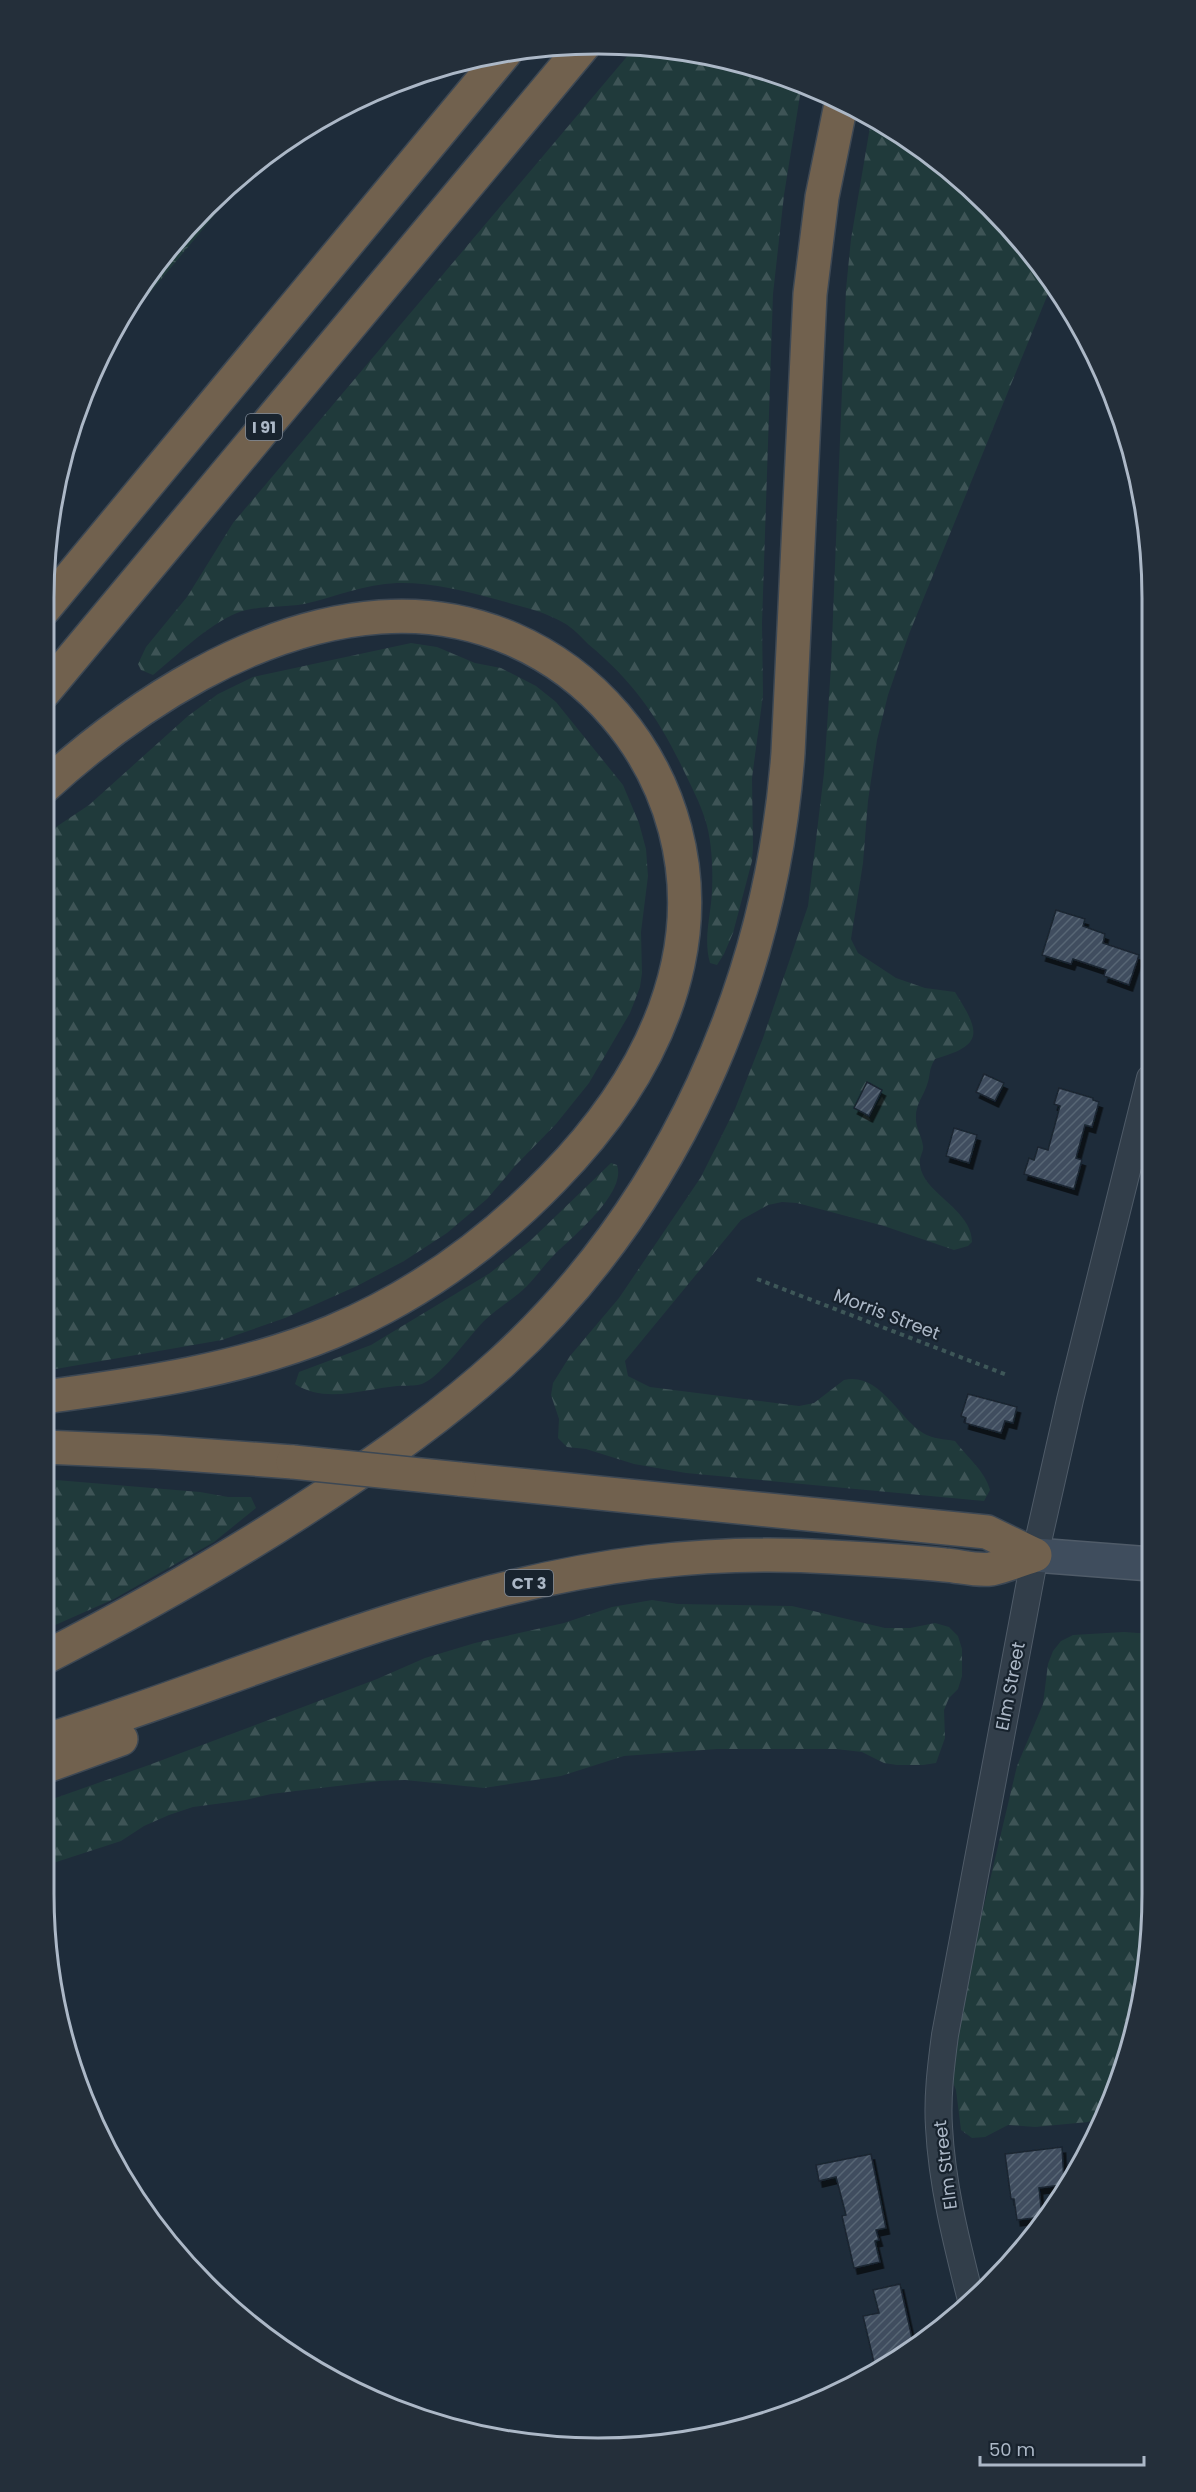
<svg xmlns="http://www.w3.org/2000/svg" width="1196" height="2492" viewBox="0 0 1196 2492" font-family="Poppins,sans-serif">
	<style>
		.forest { fill: url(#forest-firs) }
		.park { fill: url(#park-crowns) }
		.building { fill: url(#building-hatch); stroke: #1a2530; stroke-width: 1.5; filter: url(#shadow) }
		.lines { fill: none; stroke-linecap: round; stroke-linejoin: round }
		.street-casing { stroke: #4f5b68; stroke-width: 28 }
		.secondary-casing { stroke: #4f5b68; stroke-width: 36 }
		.highway-casing { stroke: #3d4854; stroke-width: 36 }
		.path { stroke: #3e5758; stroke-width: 4; stroke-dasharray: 4.5 4.5; stroke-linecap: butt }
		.street { stroke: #323e4a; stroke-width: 26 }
		.secondary { stroke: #3f4d5d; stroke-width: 33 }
		.highway { stroke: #71614e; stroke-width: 33 }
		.highway-bridge-casing { stroke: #3d4854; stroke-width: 36; stroke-linecap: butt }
		.highway-bridge { stroke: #71614e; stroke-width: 33 }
		.labels { text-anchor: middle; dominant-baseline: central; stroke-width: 4.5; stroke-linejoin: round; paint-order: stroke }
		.shield { fill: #18232e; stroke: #808b99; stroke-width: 1.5 }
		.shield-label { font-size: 16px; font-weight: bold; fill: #acb8c7 }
		.street-label { font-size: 18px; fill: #acb8c7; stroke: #18232e }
		.rim { fill: none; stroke: #acb8c7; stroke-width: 3 }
	</style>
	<defs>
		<pattern id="forest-firs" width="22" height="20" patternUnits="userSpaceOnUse" patternTransform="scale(1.5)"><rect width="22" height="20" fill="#203a3b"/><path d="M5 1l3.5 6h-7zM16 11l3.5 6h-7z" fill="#3e5456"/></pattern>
		<pattern id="park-crowns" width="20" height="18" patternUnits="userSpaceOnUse" patternTransform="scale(1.5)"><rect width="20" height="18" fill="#203a3b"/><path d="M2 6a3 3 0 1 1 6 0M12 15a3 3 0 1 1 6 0" fill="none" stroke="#3e5456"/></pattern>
		<pattern id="building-hatch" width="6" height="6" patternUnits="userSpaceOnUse" patternTransform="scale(1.5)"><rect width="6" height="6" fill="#3f4e5f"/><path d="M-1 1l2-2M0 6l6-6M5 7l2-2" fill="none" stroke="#586574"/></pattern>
		<filter id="shadow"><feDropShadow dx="3.5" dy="6" stdDeviation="0" flood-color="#0009"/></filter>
	</defs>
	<rect width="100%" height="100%" fill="#1e2c3a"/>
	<path class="forest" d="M635,47L707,54L802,83L784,195L773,294L762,623L763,695L752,778L753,847L752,861L733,933L724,954L717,965L710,963C703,938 711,916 712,891C713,869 712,840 705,819C700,803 692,788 685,773C659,719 635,683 588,644C581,637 573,628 564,623C542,610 515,605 491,598C462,590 428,582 397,583C365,584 335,597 304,604C282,608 258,605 237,613C206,626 179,654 153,675L141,670L138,664L146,647L187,597L233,523Z
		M871,121L935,158L1038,260L1052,284L909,634L888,695L877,740L868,801L863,863L851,939L858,953L896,978L925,988L955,992C980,1032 985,1045 935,1059C928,1071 931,1074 927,1085C923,1097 915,1105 916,1119C916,1128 922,1137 923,1146C924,1150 921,1154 920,1159C919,1168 923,1177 929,1184C943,1201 972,1217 972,1242L968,1246L954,1250L884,1226L797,1203L782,1202L768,1205L741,1220L625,1361L628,1376L650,1387L799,1406L814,1403L844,1380C880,1372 898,1418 923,1433C933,1439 944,1439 955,1441C967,1457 985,1471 990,1490L984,1501L686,1473L634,1464L586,1449L567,1447L558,1438L559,1419L551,1395L553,1383L570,1356L619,1298L701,1177L735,1109L763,1038L808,906L824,773L831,666L846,289L851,239Z
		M411,643L437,647L475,663L501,668L536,686L556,702L623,785L639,823L646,849L648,876L641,932L642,973L640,987L630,1013L589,1083L556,1124L515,1166L487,1199L447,1233L404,1261L357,1286L285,1318L222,1340L44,1371V841L56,827L89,805L188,716L218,694L253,677Z
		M611,1163L617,1165C627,1193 572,1237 554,1255C544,1265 537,1276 527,1286C514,1299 497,1308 484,1321C468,1337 443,1374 424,1383C416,1387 405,1385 397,1386C364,1389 325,1404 295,1384L299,1372L371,1345L490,1273L531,1240Z
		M44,1479L200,1492L228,1497H251L256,1508L214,1542L114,1599L44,1630Z
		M652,1600L678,1604L792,1606L885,1628H910L935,1623L949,1627L958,1636L962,1649V1676L958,1689L949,1698L944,1710L945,1738L936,1763L923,1765H897L884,1763L862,1752L836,1749H717L624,1756L561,1776L484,1788L405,1780L379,1781L271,1794L246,1800L193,1807L169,1815L144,1826L121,1841L44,1866V1802L149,1765L377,1679L425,1658L475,1643L564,1623L612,1607Z
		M1124,1632L1152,1634V1894L1142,2003L1110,2107L1105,2114L1088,2122L1035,2127L1008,2125L985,2137L972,2138L961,2130L956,2090L951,2078L962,1998L1017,1766L1043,1704L1048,1664L1053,1651L1061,1641L1073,1635Z"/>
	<path class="park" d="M257,164L109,342L137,290L206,206Z"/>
	<path class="building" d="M1056,910L1085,919L1083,926L1105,934L1103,943L1139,955L1129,985L1104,976L1106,970L1073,959L1071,964L1042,955Z
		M984,1074L1004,1083L995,1101L976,1092Z
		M867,1082L882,1090L869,1116L854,1108Z
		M1059,1088L1093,1098V1100L1099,1102L1092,1127L1085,1125L1076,1158L1082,1160L1074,1189L1024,1174L1029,1158L1034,1160L1038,1147L1048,1150L1060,1106L1054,1104Z
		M954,1128L977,1135L969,1163L946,1156Z
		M968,1394L1017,1407L1013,1423L1005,1421L1001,1433L965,1423L966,1418L961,1416Z
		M1062,2147L1064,2181L1061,2185L1039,2188L1042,2217L1017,2220L1014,2199H1011L1005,2154Z
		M871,2154L886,2228L876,2230L879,2240L875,2241L880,2262L854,2268L842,2216L846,2215L836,2177L819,2181L816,2165Z
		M900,2284L914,2347L876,2371L863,2316L879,2313L873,2290Z"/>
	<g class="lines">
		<defs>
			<path id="street" d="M971,2300C957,2244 942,2186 939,2127C937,2097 941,2065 945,2035L1035,1555L1070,1400L1150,1078"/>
			<path id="secondary" d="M1035,1555L1151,1564"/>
			<path id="highway" d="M44,609L505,53
				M44,692L584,45
				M44,1397C141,1384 240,1370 332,1332C415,1297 489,1244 552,1179C611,1119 660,1047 678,964C718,778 570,603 380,617C255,626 134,705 44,787
				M44,1447L156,1452L293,1462
				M459,1479L987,1532L1035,1555
				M44,1658C138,1610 230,1558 318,1500C382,1458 445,1414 502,1362C673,1205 771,983 788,753L810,294L822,197L841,104
				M44,1741C244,1678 437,1587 648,1562C709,1555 771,1553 832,1557C870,1559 907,1561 945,1565C959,1566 977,1571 991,1569C1005,1566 1020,1560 1035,1555
				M44,1767L121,1739"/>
		</defs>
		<use href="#street" class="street-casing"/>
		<use href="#secondary" class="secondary-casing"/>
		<use href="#highway" class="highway-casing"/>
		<path class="path" d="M757,1279L1007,1375"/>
		<use href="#street" class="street"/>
		<use href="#secondary" class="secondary"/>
		<use href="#highway" class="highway"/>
		<defs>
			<path id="highway-bridge" d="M293,1462L459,1479"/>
		</defs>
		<use href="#highway-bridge" class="highway-bridge-casing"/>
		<use href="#highway-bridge" class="highway-bridge"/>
	</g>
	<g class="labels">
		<g class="shield">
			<rect x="246" y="414" width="36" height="26" rx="4.5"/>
			<rect x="505" y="1570" width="48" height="26" rx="4.5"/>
		</g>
		<g class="shield-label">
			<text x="264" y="427">I 91</text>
			<text x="529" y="1583">CT 3</text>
		</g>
		<g class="street-label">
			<text transform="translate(887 1314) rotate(21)">Morris Street</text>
			<text transform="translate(1010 1686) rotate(-79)">Elm Street</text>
			<text transform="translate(945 2165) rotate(-97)">Elm Street</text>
		</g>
	</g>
	<path d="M0 0H1196V2492H0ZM598 54H598A544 544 0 0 1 1142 598V1894A544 544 0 0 1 598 2438H598A544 544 0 0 1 54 1894V598A544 544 0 0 1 598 54Z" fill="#242f3a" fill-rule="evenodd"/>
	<path class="rim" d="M598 54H598A544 544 0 0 1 1142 598V1894A544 544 0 0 1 598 2438H598A544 544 0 0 1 54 1894V598A544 544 0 0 1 598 54Z"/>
	<path d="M980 2456v9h164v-9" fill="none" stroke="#acb8c7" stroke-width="3"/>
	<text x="989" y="2456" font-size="18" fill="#acb8c7" stroke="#18232e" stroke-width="4.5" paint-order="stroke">50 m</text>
</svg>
